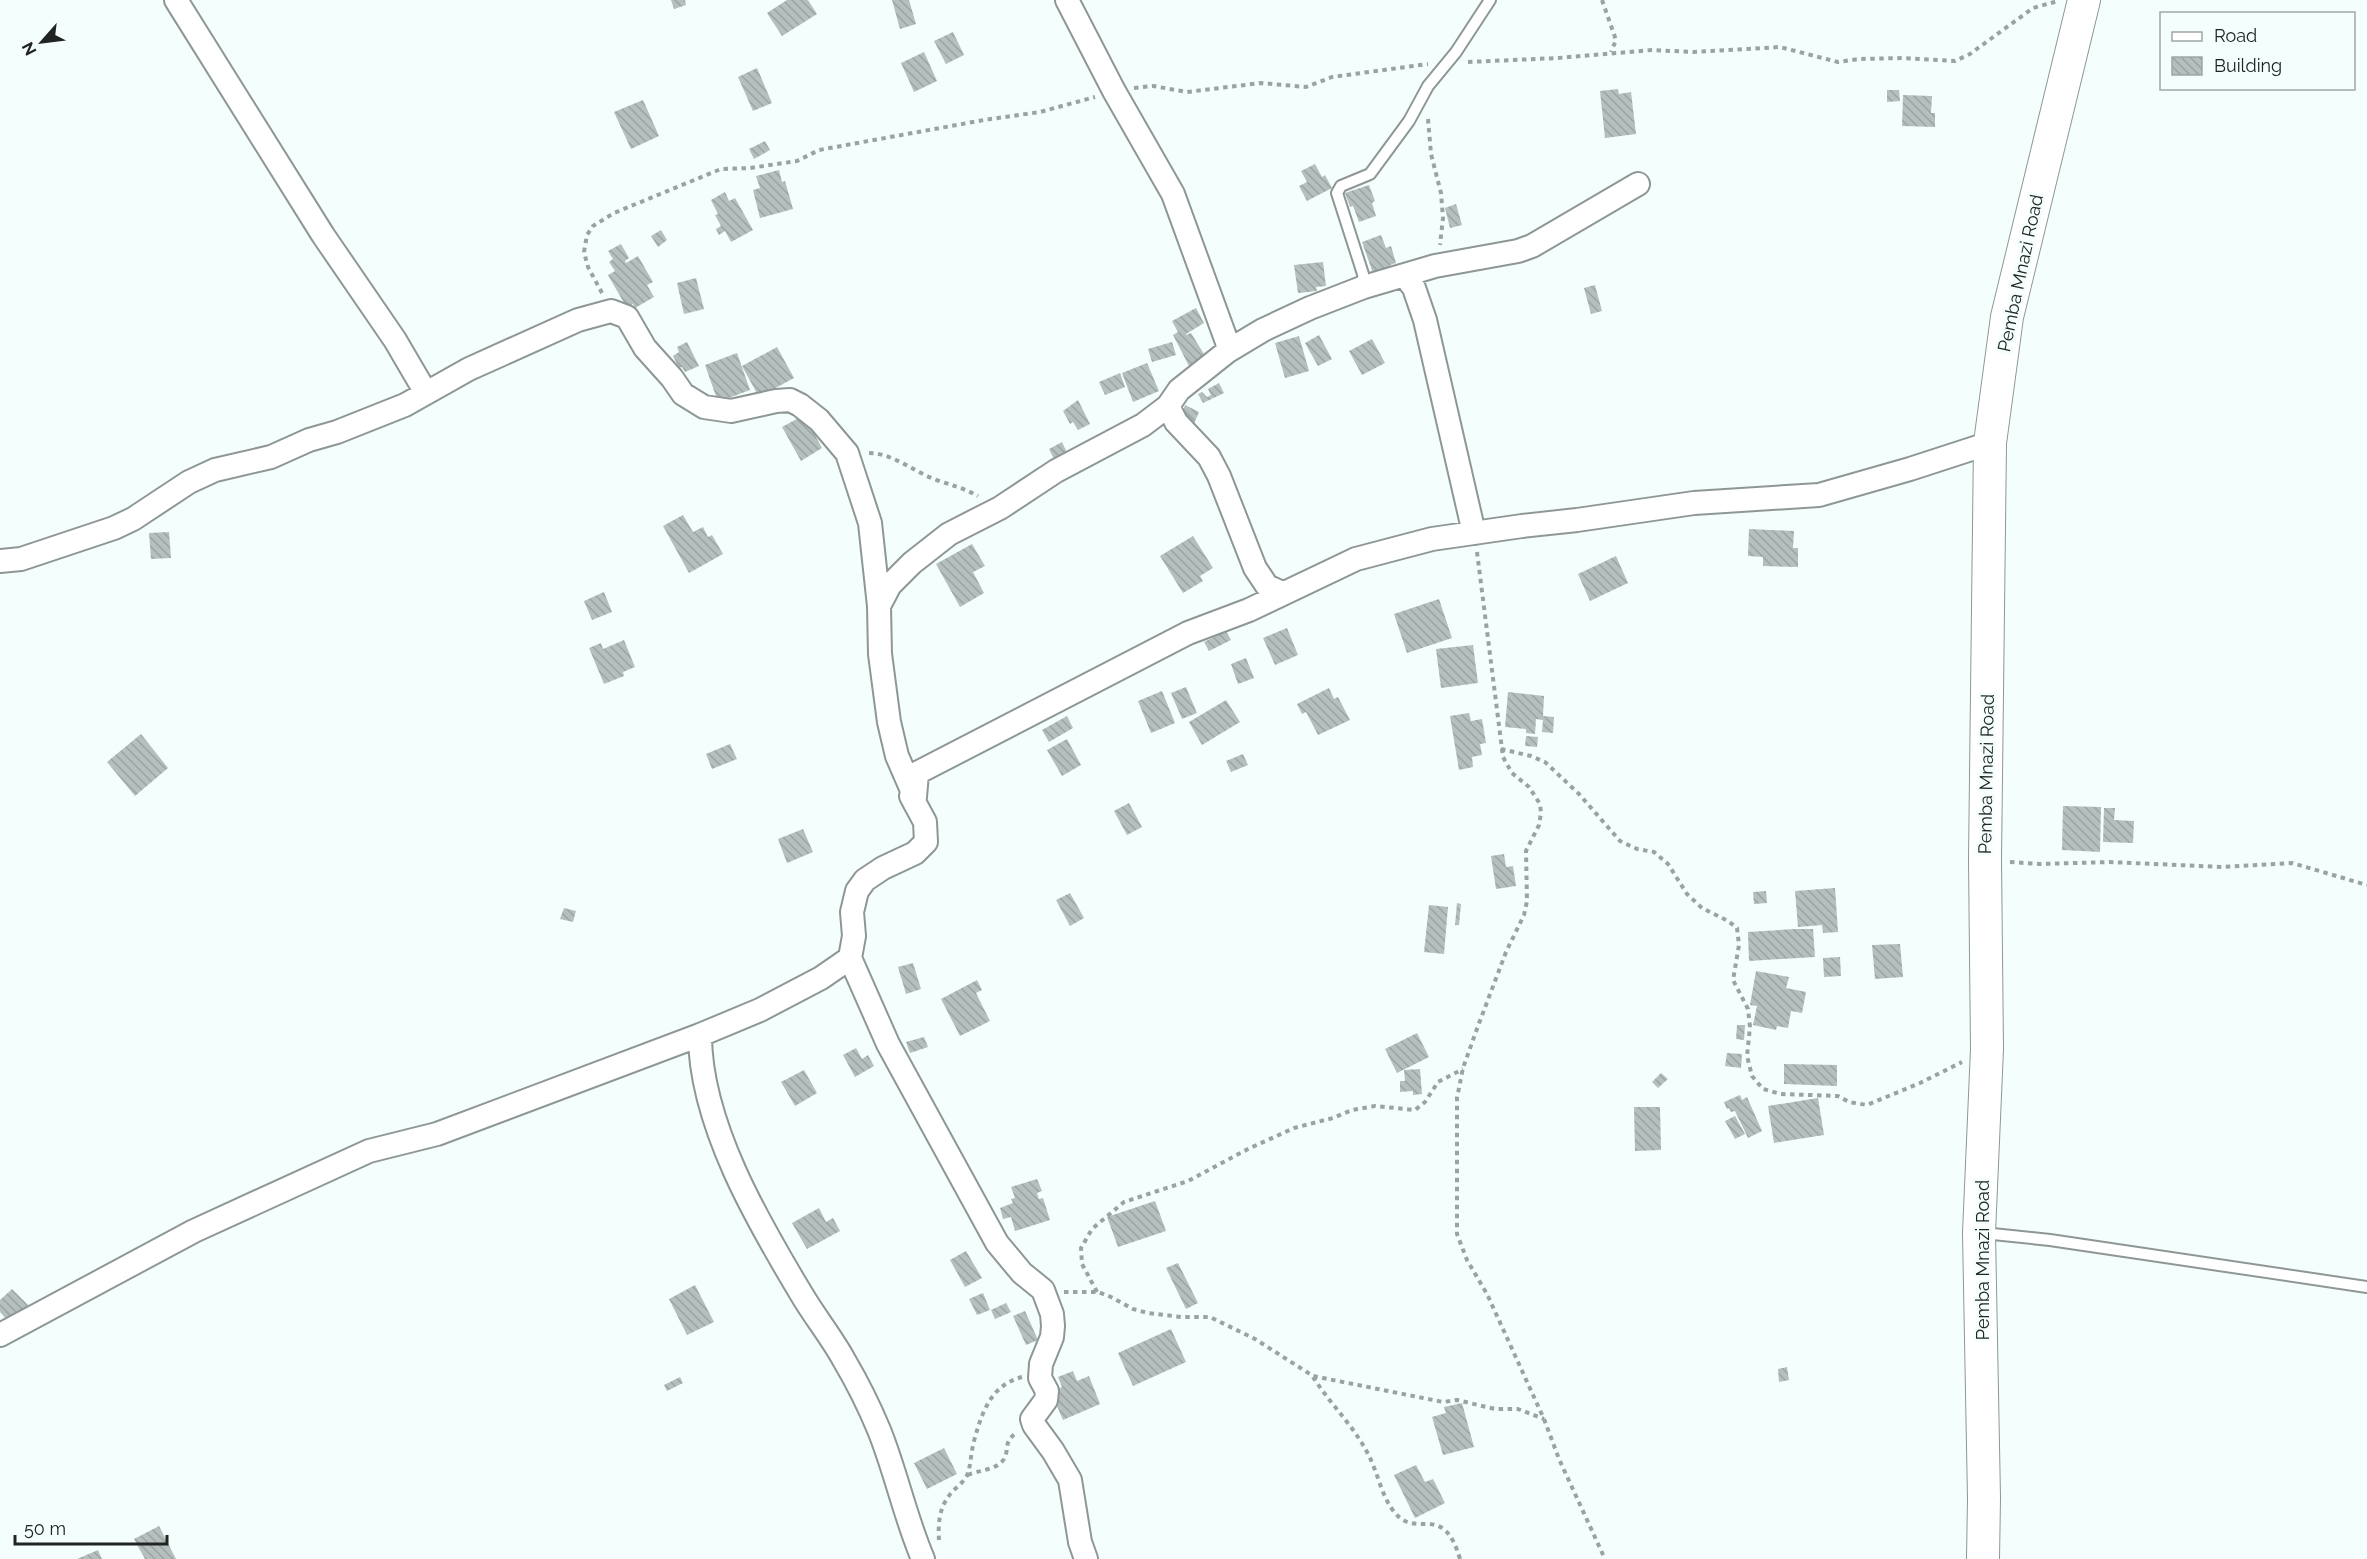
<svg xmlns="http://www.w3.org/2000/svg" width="2367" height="1559" viewBox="0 0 2367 1559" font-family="Raleway,sans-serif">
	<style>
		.building { fill: url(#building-back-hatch) }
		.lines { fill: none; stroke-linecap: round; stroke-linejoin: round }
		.service-casing { stroke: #8e9796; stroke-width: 14 }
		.minor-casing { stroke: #8e9796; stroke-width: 26 }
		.secondary-casing { stroke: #8e9796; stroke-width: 34 }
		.path { stroke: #9ba3a2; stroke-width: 4; stroke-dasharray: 4.5 4.5; stroke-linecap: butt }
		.service { stroke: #fff; stroke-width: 10 }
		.minor { stroke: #fff; stroke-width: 22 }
		.secondary { stroke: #fff; stroke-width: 32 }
		.labels { text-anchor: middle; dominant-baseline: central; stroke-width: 6; stroke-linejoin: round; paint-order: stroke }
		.street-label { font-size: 18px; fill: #202423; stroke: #f4fefd }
	</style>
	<defs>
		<pattern id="building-back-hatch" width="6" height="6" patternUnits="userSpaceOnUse" patternTransform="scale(1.5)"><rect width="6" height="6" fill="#b5bfbd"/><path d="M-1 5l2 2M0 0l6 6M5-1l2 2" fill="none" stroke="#9ba4a2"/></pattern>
	</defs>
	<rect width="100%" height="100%" fill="#f4fefd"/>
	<path class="building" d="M671,0H685L686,5L674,9Z
		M787,0H808L817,14L782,36L767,13Z
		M892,0H909L916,24L900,29Z
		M953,32L964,55L946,64L934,41Z
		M924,52L937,81L914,92L901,63Z
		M757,68L772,103L753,111L738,77Z
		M1618,89L1619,94L1631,92L1636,134L1605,138L1600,91Z
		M1887,90H1899L1900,101L1887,102Z
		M1903,95L1932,96L1931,113H1935V127L1902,126Z
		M643,100L659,136L631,149L614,112Z
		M765,141L770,150L754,159L749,149Z
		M1315,164L1322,177L1325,175L1332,188L1307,201L1299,186L1307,182L1301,171Z
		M779,170L782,182L785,181L793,209L760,218L753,190L760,188L756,176Z
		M1369,185L1375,201L1372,203L1376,216L1359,222L1353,206L1350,207L1345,193Z
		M725,192L729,201L735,198L753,230L731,242L725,231L719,235L716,229L721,226L715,215L718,214L711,200Z
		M1456,204L1462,225L1450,228L1445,208Z
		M661,230L667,240L658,247L651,236Z
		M1381,235L1386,248L1391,246L1396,263L1390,265L1392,270L1374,276L1362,242Z
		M621,244L629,258L625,261L626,263L638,256L653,282L647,285L654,297L635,308L633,304L628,307L624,303L608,275L615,271L609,262L613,259L608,251Z
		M1323,262L1326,286L1316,287L1317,291L1298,293L1294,265Z
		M696,278L704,309L684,314L677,283Z
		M1595,285L1602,311L1591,314L1584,288Z
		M1196,308L1204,323L1186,334V335L1191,333L1207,359L1190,368L1173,335L1178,332L1172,321Z
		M1319,335L1332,359L1318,366L1305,343Z
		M1299,336L1309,371L1285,378L1275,343Z
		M1372,339L1385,363L1362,375L1349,351Z
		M687,342L699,366L685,372L682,367L679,368L673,356L679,352L677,347Z
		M1172,342L1176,355L1152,362L1148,349Z
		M777,347L794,378L759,397L742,366Z
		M737,353L750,390L718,402L705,365Z
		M1147,363L1159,391L1133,402L1122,373Z
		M1120,373L1125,387L1105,395L1099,382Z
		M1219,383L1224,393L1203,403L1198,394L1202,392L1207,397L1211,395L1208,389Z
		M1078,400L1090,424L1078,430L1073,422L1070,424L1063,411Z
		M1185,405L1199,412L1193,426L1179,420Z
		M804,415L822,448L801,461L782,427Z
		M1062,442L1068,455L1055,461L1049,449Z
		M683,515L693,532L703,527L708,537L712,535L723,554L689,573L663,526Z
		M1749,529L1794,531L1793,548H1798V567L1763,566V557L1748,556Z
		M169,532L171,558L151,559L149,533Z
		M1193,536L1213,568L1200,576L1203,581L1183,593L1160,556Z
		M972,544L985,566L973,572L984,593L960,607L936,564Z
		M1616,556L1628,583L1590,601L1578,574Z
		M604,592L612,612L592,620L584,601Z
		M1439,599L1452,638L1407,653L1394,614Z
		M1287,628L1298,655L1275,665L1263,638Z
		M1226,631L1231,640L1209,651L1204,642Z
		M624,640L635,667L623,672L624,676L604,684L589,648L601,643L603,649Z
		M1473,645L1478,683L1441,688L1436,649Z
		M1246,658L1254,678L1238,684L1231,664Z
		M1186,687L1197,713L1182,719L1171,693Z
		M1329,688L1334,699L1338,697L1350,720L1318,735L1306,712L1302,714L1297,704Z
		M1162,691L1175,723L1151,733L1138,701Z
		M1508,692L1544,696L1543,716L1554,717L1553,733L1542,732L1543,720L1536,719L1535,734L1526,733V729L1505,727Z
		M1226,700L1240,722L1202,745L1189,722Z
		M1469,713L1471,721L1482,719L1486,743L1480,744L1482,755L1472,757L1473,767L1459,770L1450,716Z
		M1067,716L1073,728L1049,742L1042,730Z
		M141,734L168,768L135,796L107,762Z
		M1526,736L1538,737L1537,747L1525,746Z
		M1067,739L1081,765L1062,776L1047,750Z
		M730,744L737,759L712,769L706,754Z
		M1243,754L1248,765L1231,772L1226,761Z
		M1129,803L1142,827L1127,835L1114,811Z
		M2063,806L2101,807L2100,852L2062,850Z
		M2104,808H2115L2114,820L2134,821L2133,843L2103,842Z
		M803,829L813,852L787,863L778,839Z
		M1504,854L1506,867L1513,866L1516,886L1496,889L1491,856Z
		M1835,888L1838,932L1823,933L1822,925L1798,927L1795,891Z
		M1766,891L1767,903L1754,904L1753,892Z
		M1070,893L1084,918L1070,926L1056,900Z
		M1457,903L1461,904L1459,925H1455Z
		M1429,905L1448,907L1444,954L1424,952Z
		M564,908L576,911L573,922L560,919Z
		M1795,929H1813L1815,957L1749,961L1748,932Z
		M1900,944L1903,977L1875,979L1872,945Z
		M1840,957L1841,976L1824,977L1823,958Z
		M913,963L921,989L906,994L898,967Z
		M1756,971L1789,977L1786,988L1806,992L1802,1013L1791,1011L1788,1028L1777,1026L1776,1030L1753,1025L1757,1006L1750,1005Z
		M977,980L982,990L976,993L990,1021L960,1036L941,999Z
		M1737,1025H1745L1744,1040L1736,1039Z
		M1417,1033L1429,1057L1397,1073L1385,1049Z
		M924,1037L928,1047L910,1053L906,1042Z
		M856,1048L862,1059L868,1055L874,1066L855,1077L843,1055Z
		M1727,1053L1742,1054L1741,1068L1725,1066Z
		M1784,1064L1837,1065V1086L1784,1084Z
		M1420,1069L1422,1094L1413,1095V1091L1400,1092V1081H1405L1404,1070Z
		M804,1070L817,1093L795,1106L781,1082Z
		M1661,1073L1668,1079L1658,1088L1652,1082Z
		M1740,1095L1742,1100L1747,1097L1762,1131L1748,1138L1735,1111L1731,1112L1729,1108L1727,1109L1724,1102Z
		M1818,1098L1824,1135L1774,1143L1768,1106Z
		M1634,1107H1660L1661,1150L1635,1151Z
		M1735,1116L1745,1134L1735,1139L1725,1121Z
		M1037,1179L1042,1191L1037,1193L1039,1199L1043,1198L1050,1220L1015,1231L1011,1217L1003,1219L1000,1208L1013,1203L1011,1199L1015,1198L1011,1187Z
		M1155,1201L1166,1231L1118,1247L1107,1217Z
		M819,1208L826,1222L833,1218L840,1231L807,1249L792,1223Z
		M966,1251L982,1278L965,1287L950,1260Z
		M1178,1263L1198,1303L1186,1309L1166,1268Z
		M695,1285L714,1322L687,1335L669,1299Z
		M12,1289L28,1305L9,1322L0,1312V1300Z
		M983,1293L990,1310L977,1315L969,1299Z
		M1006,1303L1011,1312L995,1319L991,1310Z
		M1025,1311L1038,1340L1026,1345L1013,1316Z
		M1171,1329L1186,1362L1133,1386L1118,1353Z
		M1787,1367L1789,1380L1779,1382L1778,1369Z
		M1073,1371L1077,1381L1089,1376L1100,1404L1063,1420L1051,1392L1062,1387L1058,1377Z
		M680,1377L683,1383L667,1391L664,1385Z
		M1462,1403L1474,1447L1443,1455L1432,1417L1446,1413L1444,1407Z
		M944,1448L957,1474L927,1489L914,1463Z
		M1416,1465L1425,1482L1433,1479L1445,1503L1415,1518L1394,1475Z
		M159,1526L176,1559H145L134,1539Z
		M98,1550L102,1559H77Z"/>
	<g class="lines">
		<defs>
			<path id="service" d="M1364,287L1363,274L1337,193L1341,186L1370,174L1409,121L1428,86L1456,52L1490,0
				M1983,1233L2050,1240L2367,1287"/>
			<path id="minor" d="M176,0L323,235L395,340L426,393
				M1067,0L1114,91L1173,194L1227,342L1228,351
				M1405,276L1414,288L1425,320L1474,533
				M1168,406L1176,422L1209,457L1219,476L1255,568L1267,586L1282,593
				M0,561L21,559L114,528L133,519L189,482L215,470L271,457L309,440L337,432L405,405L469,369L578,320L611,311L627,317L645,348L672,378L683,394L704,407L731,411L776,401L790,400L800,405L819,420L847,453L870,523L879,606
				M914,795L897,756L889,722L880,654L879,606L890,585L912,563L949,534L1000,508L1056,471L1143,425L1168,406L1179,390L1228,351L1263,330L1310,308L1364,287L1435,266L1518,251L1532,246L1638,184
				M850,958L888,1044L997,1243L1022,1273L1043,1290L1052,1314L1053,1326L1052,1337L1041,1364L1040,1378L1047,1391L1046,1400L1032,1419L1034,1425L1053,1451L1070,1480L1080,1542L1086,1559
				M700,1035C700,1123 758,1222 802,1295C815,1317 832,1338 844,1360C857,1382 869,1406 879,1430C896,1472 905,1517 923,1559
				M0,1335L194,1231L369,1151L437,1134L700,1035L760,1010L821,978L850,958L854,936L852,912L857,891L865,880L883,868L915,853L926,842L925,822L911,796L915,797L917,773L1188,633L1249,610L1356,559L1432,539L1522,526L1577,520L1694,503L1819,495L1910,469L1990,443"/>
			<path id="secondary" d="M1983,1559L1984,1498L1979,1233L1987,1049L1985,860L1990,443L2007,317L2084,0"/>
		</defs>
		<use href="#service" class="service-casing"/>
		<use href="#minor" class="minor-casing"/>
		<use href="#secondary" class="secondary-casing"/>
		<path class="path" d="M1602,0L1616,40L1611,52
			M1468,62L1558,58L1652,50L1693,52L1780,47L1838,62L1859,59L1904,58L1955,61L1970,54L2033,8L2058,1
			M1134,88L1153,86L1187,92L1261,83L1306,87L1332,77L1428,64
			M1428,119L1431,154L1441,193L1443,218L1440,245
			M602,293L588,267L584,252L587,235L593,226L614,213L721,169L750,168L797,161L819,150L984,120L1040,112L1095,97
			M869,453C892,453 913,471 934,479C950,485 964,488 978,496
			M1477,552L1503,757L1512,773L1529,787L1540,804L1541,813L1539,825L1526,851L1527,901L1524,915L1506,952L1478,1026L1463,1068L1457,1098V1234L1467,1260L1487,1294L1544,1419L1559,1459L1605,1559
			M1501,749L1531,756L1545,762L1579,794L1620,841L1637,849L1654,852L1668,864L1687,894L1702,908L1728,921L1737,928L1739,945L1733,980L1748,1009L1750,1027L1747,1056L1752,1076L1763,1089L1781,1094L1838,1096L1849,1102L1867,1105L1920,1083L1962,1062
			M2010,862L2040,864L2109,862L2223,867L2292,863L2367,885
			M1064,1292H1098L1111,1297L1133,1309L1148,1313L1181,1317H1210L1255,1339L1313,1376L1443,1402L1457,1400L1495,1409H1518L1544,1419
			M1097,1292L1082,1264L1081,1248L1092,1229L1124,1202L1188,1181L1248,1149L1294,1128L1333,1118L1352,1110L1375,1106L1415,1110L1425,1102L1438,1082L1463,1069
			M1313,1377C1330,1404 1355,1427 1369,1456C1378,1473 1382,1499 1396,1514C1418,1539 1443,1501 1460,1559
			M968,1475C979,1470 997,1470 1004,1459C1010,1447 1003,1443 1016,1433
			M939,1540C938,1526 939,1510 947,1499C952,1489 964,1484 968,1473C971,1463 971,1452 974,1441C982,1412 991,1385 1022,1377"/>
		<use href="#service" class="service"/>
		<use href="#minor" class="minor"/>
		<use href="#secondary" class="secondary"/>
	</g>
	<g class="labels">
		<g class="street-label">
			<text transform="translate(2020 273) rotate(-78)">Pemba Mnazi Road</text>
			<text transform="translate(1986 774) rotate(-89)">Pemba Mnazi Road</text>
			<text transform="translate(1982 1260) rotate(-90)">Pemba Mnazi Road</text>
		</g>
	</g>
	<rect x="2160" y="12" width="195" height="78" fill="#f4fefd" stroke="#9fa7a6" stroke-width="1.5"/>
	<rect x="2172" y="32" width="30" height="9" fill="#ffffff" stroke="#9fa7a6" stroke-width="1.5"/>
	<text x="2214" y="42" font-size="18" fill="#202423">Road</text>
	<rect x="2172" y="57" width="30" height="18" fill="url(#building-back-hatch)" stroke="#9fa7a6" stroke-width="1.5"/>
	<text x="2214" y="72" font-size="18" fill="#202423">Building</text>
	<g transform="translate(42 42) rotate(242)" stroke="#f4fefd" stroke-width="4.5" paint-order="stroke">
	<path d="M0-4.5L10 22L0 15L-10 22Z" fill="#202423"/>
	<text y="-9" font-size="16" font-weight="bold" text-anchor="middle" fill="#202423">N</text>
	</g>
	<path d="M15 1535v9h152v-9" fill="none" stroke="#202423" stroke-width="3"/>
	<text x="24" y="1535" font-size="18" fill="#202423" stroke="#f4fefd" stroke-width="4.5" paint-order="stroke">50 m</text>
</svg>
